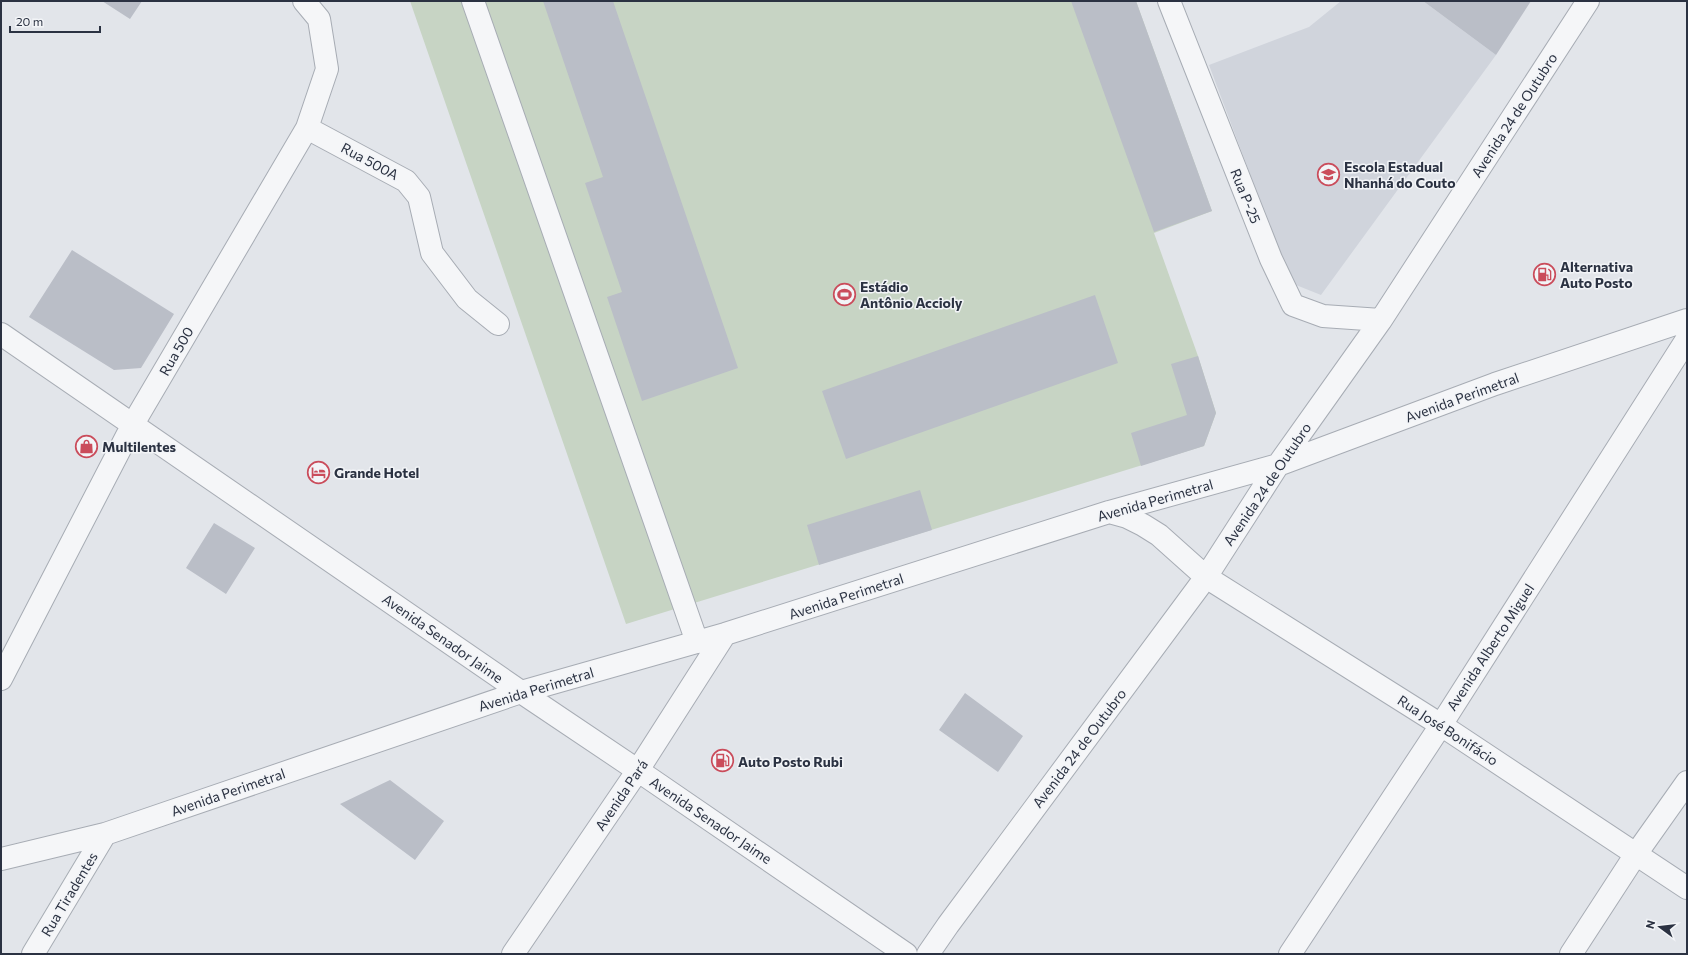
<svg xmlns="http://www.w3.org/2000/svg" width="1688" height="955" viewBox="0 0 1688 955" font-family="Commissioner,sans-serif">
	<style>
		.built { fill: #d0d4dc }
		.green { fill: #c7d4c4 }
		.building { fill: #babec7 }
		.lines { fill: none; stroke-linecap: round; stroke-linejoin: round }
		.minor-casing { stroke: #a7acb4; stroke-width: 24 }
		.minor { stroke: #f5f6f8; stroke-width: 22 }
		.labels { text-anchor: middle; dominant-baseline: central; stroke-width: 3; stroke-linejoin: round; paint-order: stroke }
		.street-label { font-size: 14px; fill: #2b3242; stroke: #f2f4f7 }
		.poi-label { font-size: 14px; font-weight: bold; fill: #2b3242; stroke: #f2f4f7; text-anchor: start }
	</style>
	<rect width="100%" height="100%" fill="#e2e5ea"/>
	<path class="built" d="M1341,1H1423L1496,55L1321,295L1291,283L1209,65L1309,27Z"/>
	<path class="green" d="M410,1H1136L1212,211L1154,233L1198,356L1216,413L1204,446L626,624Z"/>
	<path class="building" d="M102,1H142L130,19Z
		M543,1H613L738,368L642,401L607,297L622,292L585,183L603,177Z
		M1071,1H1136L1212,211L1154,232Z
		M1423,1H1531L1496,55Z
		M72,250L174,314L141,368L114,370L29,317Z
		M1095,295L1118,363L846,459L822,391Z
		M1198,356L1216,413L1204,446L1141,466L1131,433L1187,415L1171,364Z
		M920,490L932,530L819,565L807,525Z
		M214,523L255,548L226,594L186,568Z
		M965,693L1023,736L998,772L939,730Z
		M390,780L444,821L415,860L340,804Z"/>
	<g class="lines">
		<defs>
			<path id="minor" d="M473,1L697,642
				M1169,1L1271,259L1293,305L1323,316L1381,320
				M307,128L406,181L419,197L432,253L467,299L498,324
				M1,334L521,692L649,778L906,954
				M1109,512L1127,517L1143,525L1159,535L1206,577L1441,725L1687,888
				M1,679L133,424L307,128L327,69L319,19L304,1
				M1,859L105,834L521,692L725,634L1109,512L1278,465L1495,384L1687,320
				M33,954L105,834
				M513,954L638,770L725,634
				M928,954L948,925L1206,577L1278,465L1381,320L1588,1
				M1290,954L1441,725L1687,339
				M1571,954L1636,854L1687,782"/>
		</defs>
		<use href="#minor" class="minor-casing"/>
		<use href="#minor" class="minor"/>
	</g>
	<defs>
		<symbol id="school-ring" viewBox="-11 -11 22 22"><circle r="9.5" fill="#f2f4f7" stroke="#ca4c5b" stroke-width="1.5"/><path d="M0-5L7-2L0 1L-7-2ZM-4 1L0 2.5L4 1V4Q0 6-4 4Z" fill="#ca4c5b"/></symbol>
		<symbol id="fuel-ring" viewBox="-11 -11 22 22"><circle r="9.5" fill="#f2f4f7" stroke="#ca4c5b" stroke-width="1.5"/><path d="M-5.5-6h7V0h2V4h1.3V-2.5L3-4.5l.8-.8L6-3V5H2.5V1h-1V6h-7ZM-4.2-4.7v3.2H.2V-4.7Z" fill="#ca4c5b"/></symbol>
		<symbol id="stadium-ring" viewBox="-11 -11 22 22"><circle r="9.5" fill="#f2f4f7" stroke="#ca4c5b" stroke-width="1.5"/><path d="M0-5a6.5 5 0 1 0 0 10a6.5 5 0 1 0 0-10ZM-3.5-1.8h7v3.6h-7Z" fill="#ca4c5b"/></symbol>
		<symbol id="shop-ring" viewBox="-11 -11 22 22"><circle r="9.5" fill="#f2f4f7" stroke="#ca4c5b" stroke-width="1.5"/><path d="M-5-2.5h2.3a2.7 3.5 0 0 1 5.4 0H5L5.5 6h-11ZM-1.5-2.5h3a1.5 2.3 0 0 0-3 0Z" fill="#ca4c5b"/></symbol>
		<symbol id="hotel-ring" viewBox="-11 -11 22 22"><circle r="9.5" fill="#f2f4f7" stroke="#ca4c5b" stroke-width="1.5"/><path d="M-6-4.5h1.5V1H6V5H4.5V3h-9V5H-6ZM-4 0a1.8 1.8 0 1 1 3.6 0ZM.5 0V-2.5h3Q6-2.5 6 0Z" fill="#ca4c5b"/></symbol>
	</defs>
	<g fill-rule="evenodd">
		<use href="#school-ring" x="1316" y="162" width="25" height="25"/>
		<use href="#fuel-ring" x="1532" y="262" width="25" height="25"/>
		<use href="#stadium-ring" x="832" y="282" width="25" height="25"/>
		<use href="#shop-ring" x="74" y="434" width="25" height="25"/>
		<use href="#hotel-ring" x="306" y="460" width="25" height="25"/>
		<use href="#fuel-ring" x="710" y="748" width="25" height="25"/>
	</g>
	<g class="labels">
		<g class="street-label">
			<text transform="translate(1514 115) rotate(-57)">Avenida 24 de Outubro</text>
			<text transform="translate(370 161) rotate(28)">Rua 500A</text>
			<text transform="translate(1246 196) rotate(68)">Rua P-25</text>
			<text transform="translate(176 351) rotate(-60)">Rua 500</text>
			<text transform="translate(1462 397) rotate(-20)">Avenida Perimetral</text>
			<text transform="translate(1267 484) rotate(-56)">Avenida 24 de Outubro</text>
			<text transform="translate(1155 500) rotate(-16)">Avenida Perimetral</text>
			<text transform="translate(846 596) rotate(-18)">Avenida Perimetral</text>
			<text transform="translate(443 638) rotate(35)">Avenida Senador Jaime</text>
			<text transform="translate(1490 647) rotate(-57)">Avenida Alberto Miguel</text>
			<text transform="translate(536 689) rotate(-17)">Avenida Perimetral</text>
			<text transform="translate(1448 730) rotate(33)">Rua José Bonifácio</text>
			<text transform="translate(1079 748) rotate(-53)">Avenida 24 de Outubro</text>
			<text transform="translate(228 792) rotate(-19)">Avenida Perimetral</text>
			<text transform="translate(621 795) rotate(-56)">Avenida Pará</text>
			<text transform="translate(711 820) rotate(34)">Avenida Senador Jaime</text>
			<text transform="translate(69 894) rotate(-59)">Rua Tiradentes</text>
		</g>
		<g class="poi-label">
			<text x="1344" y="166">Escola Estadual<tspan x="1344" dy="16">Nhanhá do Couto</tspan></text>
			<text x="1560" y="266">Alternativa<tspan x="1560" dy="16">Auto Posto</tspan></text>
			<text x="860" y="286">Estádio<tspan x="860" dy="16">Antônio Accioly</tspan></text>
			<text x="102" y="446">Multilentes</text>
			<text x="334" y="472">Grande Hotel</text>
			<text x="738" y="761">Auto Posto Rubi</text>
		</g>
	</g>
	<rect width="1688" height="955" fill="none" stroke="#2b3242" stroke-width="4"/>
	<g transform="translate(1660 927) rotate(285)" stroke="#f2f4f7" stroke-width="3" paint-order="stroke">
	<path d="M0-3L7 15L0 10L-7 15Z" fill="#2b3242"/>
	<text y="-6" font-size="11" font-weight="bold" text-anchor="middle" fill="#2b3242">N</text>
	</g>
	<path d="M10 26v6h90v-6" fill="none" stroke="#2b3242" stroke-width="2"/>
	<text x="16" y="26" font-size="12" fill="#2b3242" stroke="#f2f4f7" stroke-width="3" paint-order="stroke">20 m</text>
</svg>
